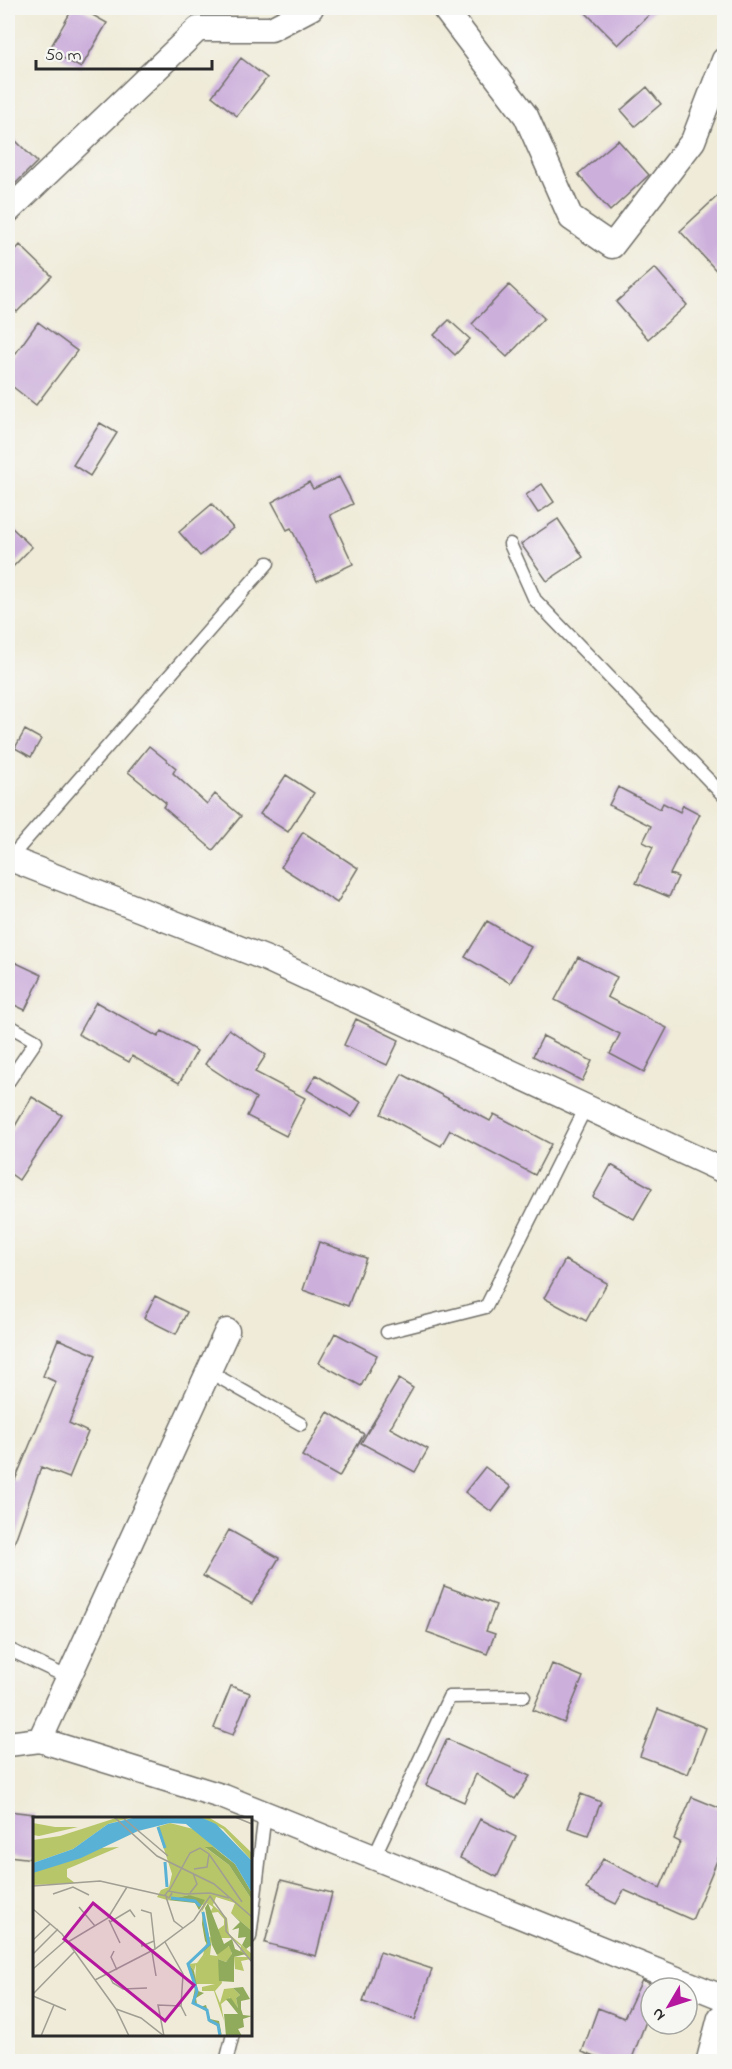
<svg xmlns="http://www.w3.org/2000/svg" width="732" height="2069" viewBox="0 0 732 2069" font-family="'Indie Flower',sans-serif">
	<style>
		.building { fill: #ccafdb }
		.lines { fill: none; stroke-linecap: round; stroke-linejoin: round }
		.lane-casing { stroke: #706e68; stroke-width: 15 }
		.street-casing { stroke: #706e68; stroke-width: 27 }
		.secondary-casing { stroke: #706e68; stroke-width: 36 }
		.lane { stroke: #fff; stroke-width: 12 }
		.street { stroke: #fff; stroke-width: 24 }
		.secondary { stroke: #fff; stroke-width: 33 }
		.inset-river { fill: none; stroke: #59b2d6; stroke-width: 3 }
		.inset-road { fill: none; stroke: #a19e93; stroke-width: 1.5 }
		.view { fill: #b5179e; fill-opacity: 0.15; stroke: #b5179e; stroke-width: 3 }
		.inset-edge { fill: none; stroke: #2b2b2b; stroke-width: 3 }
	</style>
	<rect width="100%" height="100%" fill="#f6f6f2"/>
	<filter id="ink" filterUnits="userSpaceOnUse"><feTurbulence type="fractalNoise" baseFrequency=".0167" numOctaves="2"/><feDisplacementMap in="SourceGraphic" scale="12" xChannelSelector="R" yChannelSelector="G"/><feConvolveMatrix kernelMatrix="1 2 1 2 8 2 1 2 1" color-interpolation-filters="sRGB"/></filter>
	<filter id="wash" filterUnits="userSpaceOnUse"><feTurbulence type="fractalNoise" baseFrequency=".008" numOctaves="4" result="noise"/><feDisplacementMap in="SourceGraphic" scale="24" xChannelSelector="R" yChannelSelector="G"/><feGaussianBlur stdDeviation="1.35" result="paint"/><feColorMatrix in="noise" values="0 0 0 0 0 0 0 0 0 0 0 0 0 0 0 0 0 1.4 0 .05"/><feComposite in="paint" operator="in"/></filter>
	<g filter="url(#wash)">
		<rect width="100%" height="100%" fill="#efebd8"/>
		<g id="blocks">
			<path class="building" d="M73,8H80L107,23L81,68L49,50Z
				M581,8H656L618,45Z
				M241,58L267,78L237,116L212,96Z
				M647,87L661,104L635,126L621,110Z
				M8,133L37,162L8,191Z
				M618,140L649,175L610,211L578,174Z
				M724,190V279L680,231Z
				M20,245L52,276L17,312L8,303V258Z
				M655,268L687,305L648,339L616,302Z
				M509,285L544,318L507,357L472,324Z
				M449,320L470,339L455,355L434,335Z
				M38,322L77,351L36,405L8,383V364Z
				M100,423L117,433L90,476L73,465Z
				M339,477L353,504L330,515L353,564L317,581L291,528L287,530L272,502L309,482L313,489Z
				M542,484L554,502L538,513L526,495Z
				M212,504L233,528L200,556L179,532Z
				M558,519L583,557L547,581L521,544Z
				M8,524L32,547L8,572Z
				M25,730L41,739L31,757L15,748Z
				M149,746L176,768L173,773L207,804L215,794L241,816L213,850L163,807L166,803L128,772Z
				M286,775L314,793L288,832L260,814Z
				M618,787L660,809L663,803L680,812L683,805L700,814L670,874L678,877L669,897L636,883L653,847L643,842L651,826L609,805Z
				M303,832L358,868L337,903L281,867Z
				M487,921L531,947L510,983L465,957Z
				M578,957L617,977L607,997L667,1028L644,1072L610,1054L620,1034L555,1000Z
				M8,959L42,975L25,1010L8,1002Z
				M96,1002L158,1037L162,1031L197,1051L179,1083L132,1056L129,1062L78,1034Z
				M356,1019L399,1040L387,1065L344,1045Z
				M229,1029L266,1055L255,1072L305,1098L286,1136L247,1116L256,1098L205,1064Z
				M543,1036L592,1061L582,1081L533,1056Z
				M402,1074L490,1121L494,1114L551,1144L535,1175L450,1130L441,1146L381,1114Z
				M316,1075L361,1102L352,1117L307,1090Z
				M32,1097L62,1115L19,1180L8,1172V1138Z
				M611,1165L652,1188L634,1219L593,1197Z
				M319,1242L366,1258L348,1306L303,1290Z
				M565,1260L607,1283L586,1321L544,1298Z
				M155,1296L187,1312L176,1334L144,1318Z
				M335,1333L377,1355L361,1386L319,1363Z
				M58,1339L96,1355L69,1423L88,1432L69,1478L41,1467L10,1555L8,1554V1477L15,1480L56,1382L43,1376Z
				M399,1379L413,1388L390,1428L428,1449L415,1472L361,1443Z
				M328,1412L364,1434L339,1477L302,1456Z
				M485,1467L511,1487L492,1512L465,1492Z
				M229,1530L279,1558L252,1604L203,1576Z
				M444,1586L496,1605L486,1631L495,1634L487,1654L427,1632Z
				M552,1664L583,1677L564,1723L533,1710Z
				M231,1686L250,1693L233,1735L214,1728Z
				M658,1709L706,1728L688,1774L640,1756Z
				M447,1739L530,1776L515,1799L476,1774L464,1802L426,1785Z
				M581,1794L601,1802L588,1835L568,1828Z
				M692,1797L724,1810V1844L692,1920L624,1890L616,1904L586,1889L603,1859L660,1888L680,1842L674,1839Z
				M8,1811L34,1814V1859L8,1856Z
				M480,1819L516,1837L497,1877L460,1858Z
				M281,1880L332,1893L316,1956L265,1943Z
				M380,1952L432,1969L415,2020L363,2002Z
				M642,1980L651,1984V2008L631,2061H606L582,2052L598,2008L624,2018Z"/>
		</g>
	</g>
	<g filter="url(#ink)">
		<use href="#blocks" fill-opacity="0" stroke="#706e68" stroke-width="1.5"/>
		<g class="lines">
			<defs>
				<path id="lane" d="M510,544L535,600L724,796
					M10,858L268,563
					M8,1025L36,1041L8,1082
					M387,1332L486,1307L586,1107
					M208,1371L301,1424
					M8,1649L69,1678
					M374,1857L449,1697L524,1696
					M250,1937L265,1813
					M226,2062L233,2034"/>
				<path id="street" d="M444,8L526,116L571,218L612,246L693,141L724,60
					M8,211L198,29H271L311,8
					M8,858L267,959L724,1171
					M40,1740L227,1331
					M8,1744L40,1740L224,1797L724,1998"/>
				<path id="secondary" d="M713,2062L724,2020"/>
			</defs>
			<use href="#lane" class="lane-casing"/>
			<use href="#street" class="street-casing"/>
			<use href="#secondary" class="secondary-casing"/>
			<use href="#lane" class="lane"/>
			<use href="#street" class="street"/>
			<use href="#secondary" class="secondary"/>
		</g>
	</g>
	<g transform="translate(33 1817)">
		<rect width="219" height="219" fill="#efebd8"/>
		<path d="M86,0H100L75,7L40,32L0,46V23L27,19ZM167,0H175L192,10L219,36V44L190,12ZM0,6L22,10H45L6,19L0,18ZM137,6L164,13L195,41L180,30L173,31L196,48L219,83V114L198,96L202,86L183,80L180,88L194,101L196,117L219,137L218,142L208,144L211,154L202,152L201,140H215L207,135L208,129L198,121H187L183,114L191,108V102L185,95L177,96L180,90L174,86L168,96L170,88L156,78L134,83L124,80L128,73L136,70L139,57L124,10ZM86,30L34,52V60L42,66L0,68V55L68,31ZM175,119L179,121L177,138L184,139L188,132L197,129L199,138L193,145L185,142L189,166L182,174L187,186L191,172L200,171L207,178L203,181L205,191L196,180L198,186L193,183L188,187L191,204L181,174H169V170L182,167H162L163,147L161,154L156,147L164,146L170,138Z" fill="#b7c668"/>
		<path d="M172,30H180L202,47L219,76V83L196,48ZM156,78L172,83L166,93L162,86L134,83ZM175,86L191,127L199,122L202,132L213,137L201,140V165L186,164L185,142L193,145L199,137L196,129L184,138L179,128L172,91ZM170,93L176,119L174,123L178,128L156,147L161,154L165,174L171,176L163,181L164,187L167,190L173,188L177,202L186,204L189,219L185,209L176,205L173,194L159,186L162,171L154,147L175,128L172,124L169,107ZM198,96L219,114V131L217,129L213,132L209,128L213,120L205,121L206,111L199,113L207,105ZM210,170L217,182L208,184V192L210,198L219,199L210,202L211,210L205,212L209,219H193L191,197H205L193,182L198,181L205,191L203,181L207,178L200,171Z" fill="#91ab5c"/>
		<path d="M104,0H167L183,7L219,44V76L202,47L153,7L137,6L105,14L48,41L0,56V46L40,32L75,7Z" fill="#59b2d6"/>
		<path class="inset-river" d="M125,10L132,31M132,45L134,70M138,81L162,84L167,89M170,95L176,127L155,147L164,174L160,186L174,193L176,203L185,208L187,219"/>
		<path class="inset-road" d="M81,0L124,39L181,67L219,100M89,0L135,39M202,0L219,7M161,52L174,50L176,37M0,69L67,64L133,79M136,74L157,36L167,31L176,37L209,85M139,76L136,81L132,78L135,74L152,77M157,76L164,67L160,56M20,77L40,70L56,78M152,77L177,76L196,81M133,80L141,104L150,111M46,90L62,109M0,92L29,117L83,192L96,219M108,93L118,96L122,132M76,103L87,126M77,105L97,93L102,100M0,123L17,107M108,124L109,129L121,124M35,125L75,101L94,70M132,125L150,157L148,189L153,199M81,134L78,140L84,153M119,135L123,159M0,137L25,112M0,152L33,123M75,157L80,166L90,172L114,171M62,163L122,132L161,103L177,79L193,102V114L219,145M0,177L41,135M0,179L33,193M83,192L108,201L131,219M8,219L21,188M131,219L125,188L148,189"/>
		<path class="view" d="M60,86L161,168L132,204L31,122Z"/>
		<rect width="219" height="219" class="inset-edge"/>
	</g>
	<rect width="732" height="2069" fill="none" stroke="#f6f6f2" stroke-width="30"/>
	<g transform="translate(669 2006) rotate(231)"><circle r="28" fill="#f6f6f2" stroke="#a5a5a2" stroke-width="1.5"/>
	<path d="M0-4.5L10 22L0 15L-10 22Z" fill="#b5179e"/>
	<text y="-9" font-size="16" font-weight="bold" text-anchor="middle" fill="#2b2b2b">N</text>
	</g>
	<path d="M36 60v9h176v-9" fill="none" stroke="#2b2b2b" stroke-width="3"/>
	<text x="45" y="60" font-size="18" fill="#2b2b2b" stroke="#f6f6f2" stroke-width="4.5" paint-order="stroke">50 m</text>
</svg>
